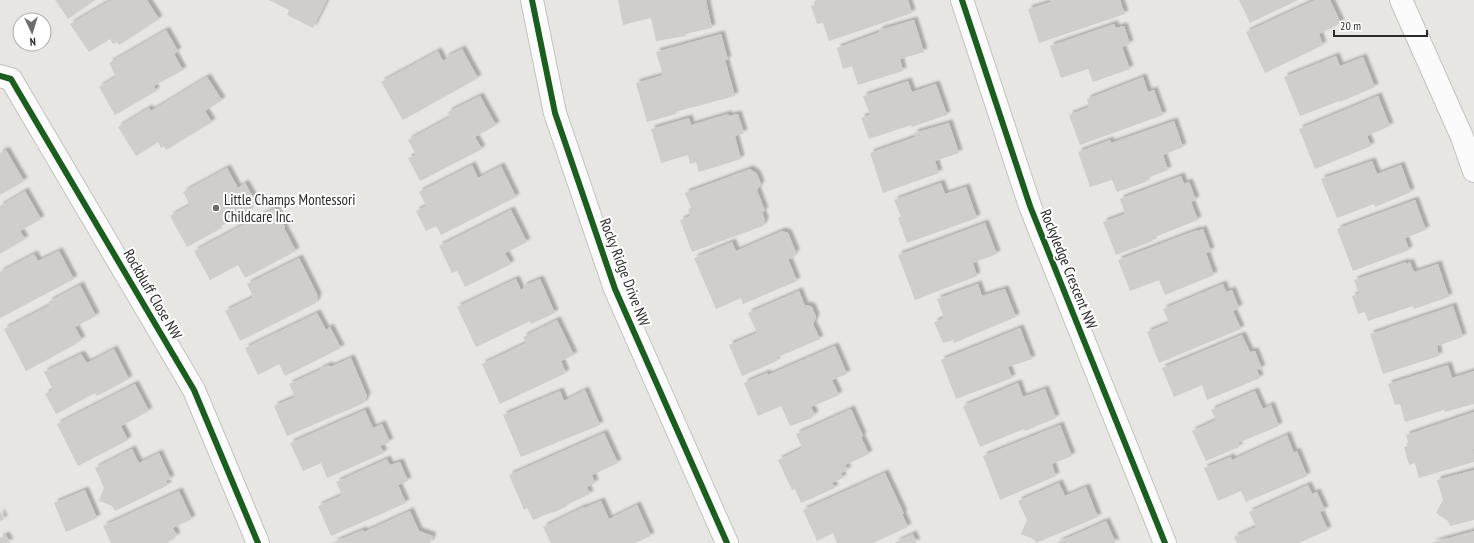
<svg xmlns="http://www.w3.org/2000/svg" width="1474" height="543" viewBox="0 0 1474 543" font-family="'PT Sans Narrow',sans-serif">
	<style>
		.building { fill: #d0cecb; filter: url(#shadow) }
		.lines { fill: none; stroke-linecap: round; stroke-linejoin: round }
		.street-casing { stroke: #c2c2c1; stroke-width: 24 }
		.street { stroke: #fcfbfb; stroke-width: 22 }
		.cycleway-casing { stroke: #fff; stroke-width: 8 }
		.cycleway { stroke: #1b5e20; stroke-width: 6 }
		.poi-dot { fill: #6d6c6b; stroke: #fff; stroke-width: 1.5 }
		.labels { text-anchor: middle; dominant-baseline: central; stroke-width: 4; stroke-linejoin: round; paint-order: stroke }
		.poi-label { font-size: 15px; fill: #2b2b2b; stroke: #fff; text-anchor: start }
		.street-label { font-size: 15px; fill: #2b2b2b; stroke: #fff }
	</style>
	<defs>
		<filter id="shadow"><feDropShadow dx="3.5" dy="-3.5" stdDeviation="1" flood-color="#0004"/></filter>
	</defs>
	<rect width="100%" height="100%" fill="#e8e6e2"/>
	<path class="building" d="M55,0H95L68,19Z
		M111,0H147L159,19L119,45L117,42L113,44L110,39L89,52L70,24Z
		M269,0H327L313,28L287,15L289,10Z
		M618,0H706L712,28L685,34L686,36L656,41L651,18L623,25Z
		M815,0H908L912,13L829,41L823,23L817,24L811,6L817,4Z
		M1050,0H1120L1125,14L1039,43L1028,9L1051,2Z
		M1239,0H1298L1250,23Z
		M1315,0H1330L1341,23L1319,34L1323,45L1265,73L1246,32Z
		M914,20L924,52L900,59L903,71L858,85L852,66L843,69L837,48L880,32L879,30Z
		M1114,24L1116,28L1124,26L1130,44L1122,47L1130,69L1093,82L1088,69L1061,78L1050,46Z
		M166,30L178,51L174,54L183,70L154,86L156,91L115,115L99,87L116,77L109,63Z
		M721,34L728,60H725L735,96L675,112L676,114L647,122L636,83L663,75L656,52Z
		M462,49L478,78L403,120L381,82L438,51L443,61L446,59V57Z
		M1336,56L1340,66L1363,57L1375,87L1340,102L1339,101L1300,116L1284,77Z
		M207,77L222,100L205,111L212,122L166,150L164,146L161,148L158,142L136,156L118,127L149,108L151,111Z
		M1143,77L1148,92L1154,90L1163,115L1080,145L1069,115L1089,107L1087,99Z
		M908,81L912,92L936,84L947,115L912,127L911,125L869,139L861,118L870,115L863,96Z
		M480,96L496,125L475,137L482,149L420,181L408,158L416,155L408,140L450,117L448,112Z
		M1378,96L1390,126L1367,136L1371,146L1315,169L1299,129Z
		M728,114L729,116L738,114L744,133L735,136L741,159L699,172L696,162L690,164L688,155L661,163L651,129L689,118L691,125Z
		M1174,121L1183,147L1163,155L1168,170L1145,179L1146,182L1117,192L1112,180L1090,187L1078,152L1110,140L1111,143Z
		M949,123L959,153L935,161L939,173L883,193L870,153L915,137L914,133Z
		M6,150L24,181L0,195V153Z
		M1372,161L1377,174L1401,165L1411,192L1375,207L1374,204L1337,218L1321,179Z
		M472,165L478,178L501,166L516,197L441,235L436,226L426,231L416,211L426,206L419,192Z
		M227,168L238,188L245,183L256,202L248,207L250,210L217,228L218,230L187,247L170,216L190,205L183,192Z
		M750,169L757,174L761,184L757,190L765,211L762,212L765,220L763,226L692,252L680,220L690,216L688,209L691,208L685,193Z
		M1181,176L1184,184L1189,182L1196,200L1191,202L1198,220L1152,238L1153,241L1116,255L1103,222L1125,214L1120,199Z
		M941,183L945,194L966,187L977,218L907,243L898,218L901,217L894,200Z
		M25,191L41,219L20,231L25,239L0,254V206Z
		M1415,200L1426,230L1405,238L1409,250L1353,271L1337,229Z
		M275,208L285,227L284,228L296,251L245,278L238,265L210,280L194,251Z
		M511,210L527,242L505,253L511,264L465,287L457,271L452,273L439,246Z
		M985,223L997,254L973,263L977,276L915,300L898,255Z
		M1203,229L1211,251L1206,253L1214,275L1165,295L1159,280L1130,291L1118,260L1197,230L1198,231Z
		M782,231L788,233L796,252L792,258L788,259L797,281L743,304L741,298L716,309L694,258L732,242L736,251Z
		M59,251L74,279L0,318V272L34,254L38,261Z
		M299,258L318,296L316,303L240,341L225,311L253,297L247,284Z
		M1406,262V264L1410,262L1414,272L1438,264L1449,297L1414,309L1413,306L1368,321L1365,312L1358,314L1352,296L1359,294L1354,280Z
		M516,279L521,290L524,288L523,286L540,279L555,313L531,324L530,321L476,347L457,307Z
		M978,284L982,296L1005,289L1016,317L954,343L953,340L943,343L934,322L944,318L937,299Z
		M1223,284L1226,292L1232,290L1239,308L1233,311L1241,329L1159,363L1147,332L1169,323L1163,309Z
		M80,285L96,316L75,327L82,340L75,343L76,344L26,371L4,329L50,305L48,302Z
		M799,291L805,306L807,305L812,307L816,317L813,324L820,339L776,358L777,361L742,376L729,345L757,333L748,313Z
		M1453,306L1463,337L1437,346L1439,356L1383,374L1370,334Z
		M317,313L326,330L330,327L341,348L285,376L279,364L258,375L245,348Z
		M557,320L574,355L561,361L566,373L500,404L482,364L526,343L523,337Z
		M1020,328L1032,359L1008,367L1012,378L956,399L941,360Z
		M1242,335L1250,352L1255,351L1262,369L1257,370L1260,378L1207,400L1202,385L1174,397L1162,368Z
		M835,346L847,374L832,380L839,395L811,407L815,415L811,417L812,418L790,426L781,406L758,416L744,383L767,373L768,375Z
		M114,349L129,379L97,396L95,393L56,414L45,394L53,390L44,372L81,354L87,363Z
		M351,358L367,396L364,403L287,436L274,406L295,397L289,384L320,370V369L329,365L330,367Z
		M1448,365L1452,378L1474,371V404L1445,412L1444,410L1405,422L1400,404L1395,405L1388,384Z
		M1018,383L1023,397L1045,389L1056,418L1025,431L1024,429L980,447L963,406Z
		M135,384L149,411L121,426L128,440L78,466L57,424Z
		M585,390L600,425L521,457L503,415L560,391L564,401Z
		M1255,391L1263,409L1271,405L1279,426L1238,443L1239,447L1206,461L1192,431L1216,420L1211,410Z
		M851,409L863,436L861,437L869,454L845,465L848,470L841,473L843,478L832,483L835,488L801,503L795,489L792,490L778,460L802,448L796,434Z
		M365,410L373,428L382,424L390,442L380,446L384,453L327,478L321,463L303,471L290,443Z
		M1474,412V448L1473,449L1474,462L1419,478L1415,463L1409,465L1404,447L1409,445L1406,435Z
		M1060,425L1072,456L1052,464L1056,476L1000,500L983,456Z
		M604,433L618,463L592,475L595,483L587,487L590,494L566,505L567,506L553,513L552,512L533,520L527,508L524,510L509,475Z
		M1287,435L1294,453L1297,451L1307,476L1246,502L1241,491L1218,501L1204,468L1231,457L1232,460Z
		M132,449L139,463L159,453L171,479L166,481L168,485L115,511L112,506L99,501L104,488L95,468Z
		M387,459L390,465L400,462L408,481L398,485L406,503L331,536L318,506L342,495L336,482Z
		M1474,470V520L1450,526L1448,521L1436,513L1443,500L1437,480Z
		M885,473L904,514H902L908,527L873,543H837L833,533L817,541L803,510Z
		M1059,483L1065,496L1086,487L1098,517L1036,543L1035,540L1021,534L1027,520L1018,501Z
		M1308,485L1312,494L1317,492L1325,510L1320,512L1328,530L1299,543H1237L1234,537L1256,527L1249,512Z
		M85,490L97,518L66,532L54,503Z
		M179,491L192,519L173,528L177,536L170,539L171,541L167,543H111L103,526Z
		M601,501L609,519L637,505L651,536L635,543H551L543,527L584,507V508Z
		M0,511L4,519L0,521Z
		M410,511L419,531L433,536L430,543H332L363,530L364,532Z
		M1106,521L1116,543H1056Z
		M1474,531V543H1431Z
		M913,534L917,543H894Z
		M6,535L10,543H0V538Z"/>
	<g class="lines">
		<defs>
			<path id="street" d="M532,0L555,113L615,289L727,543
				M962,0L1030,206L1165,543
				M1401,0L1462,137L1474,171
				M0,76L11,79L194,390L258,543"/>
		</defs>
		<use href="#street" class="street-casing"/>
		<use href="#street" class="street"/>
		<defs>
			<path id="cycleway" d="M532,0L555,113L615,289L727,543
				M962,0L1030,206L1165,543
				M0,76L11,79L194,390L258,543"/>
		</defs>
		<use href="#cycleway" class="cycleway-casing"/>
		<use href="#cycleway" class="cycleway"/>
	</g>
	<circle class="poi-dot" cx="216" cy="208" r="4"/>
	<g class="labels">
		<g class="poi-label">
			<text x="224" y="199">Little Champs Montessori<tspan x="224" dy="17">Childcare Inc.</tspan></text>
		</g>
		<g class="street-label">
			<text transform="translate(1069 269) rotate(68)">Rockyledge Crescent NW</text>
			<text transform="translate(625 272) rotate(69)">Rocky Ridge Drive NW</text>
			<text transform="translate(153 294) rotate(60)">Rockbluff Close NW</text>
		</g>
	</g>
	<g transform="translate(32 32) rotate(176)"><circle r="19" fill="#ffffff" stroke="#aaaaaa"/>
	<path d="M0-3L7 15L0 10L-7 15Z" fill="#6d6c6b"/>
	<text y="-6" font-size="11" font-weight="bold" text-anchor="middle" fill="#2b2b2b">N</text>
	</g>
	<path d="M1334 30v6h93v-6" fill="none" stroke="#2b2b2b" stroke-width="2"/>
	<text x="1340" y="30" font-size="12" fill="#2b2b2b" stroke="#ffffff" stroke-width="3" paint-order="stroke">20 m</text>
</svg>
